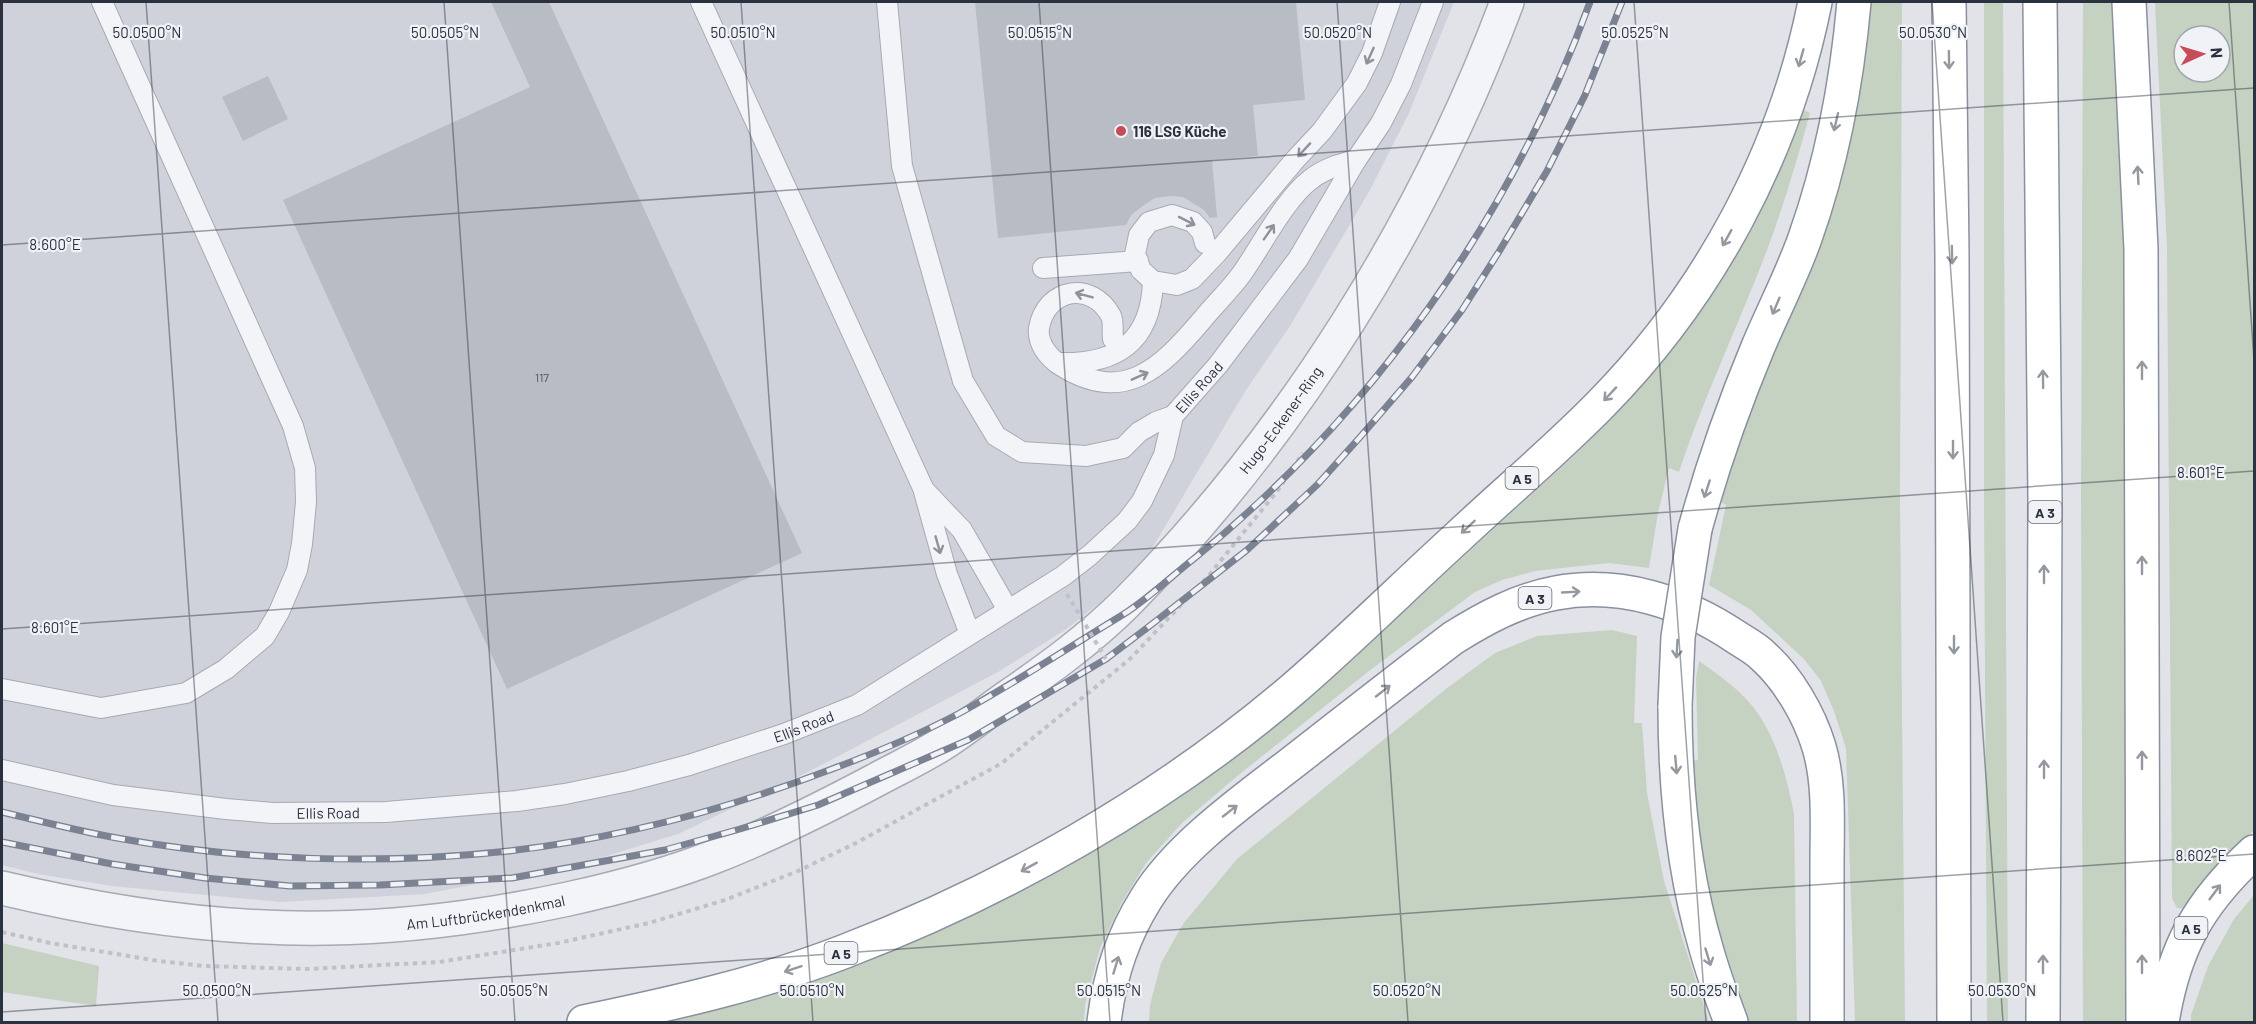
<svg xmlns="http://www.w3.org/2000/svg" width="2256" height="1024" viewBox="0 0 2256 1024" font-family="Barlow,sans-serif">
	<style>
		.built { fill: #cfd2db }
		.green { fill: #c5d2c2; fill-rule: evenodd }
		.building { fill: #b8bcc5 }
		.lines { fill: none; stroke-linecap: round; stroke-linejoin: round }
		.service-casing { stroke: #a6aab3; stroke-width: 22 }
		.minor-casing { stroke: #a6aab3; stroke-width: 36 }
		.motorway-casing { stroke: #89909f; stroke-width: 36 }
		.path { stroke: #bfc1c7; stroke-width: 4; stroke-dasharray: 4.5 4.5; stroke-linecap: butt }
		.service { stroke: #f3f4f7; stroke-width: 20 }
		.minor { stroke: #f3f4f7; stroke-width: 33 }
		.motorway { stroke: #fff; stroke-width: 33 }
		.rail-casing { stroke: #7b8292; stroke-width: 7 }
		.rail { stroke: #f0f2f6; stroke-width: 4.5; stroke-dasharray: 14; stroke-linecap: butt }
		.motorway-bridge-casing { stroke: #89909f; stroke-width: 36; stroke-linecap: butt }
		.path-bridge { stroke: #bfc1c7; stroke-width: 4; stroke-dasharray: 4.5 4.5; stroke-linecap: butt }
		.motorway-bridge { stroke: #fff; stroke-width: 33 }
		.oneway { stroke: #8e929b }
		.oneway2 { stroke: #94989f }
		.ticks { fill: none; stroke: #2a313f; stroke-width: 1.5; stroke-opacity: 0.45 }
		.poi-dot { fill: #c84b59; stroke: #f0f2f6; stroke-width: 2 }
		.labels { text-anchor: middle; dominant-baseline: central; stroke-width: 4.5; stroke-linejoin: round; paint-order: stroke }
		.number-label { font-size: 12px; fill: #4e5460 }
		.shield { fill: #f0f2f6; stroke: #656b76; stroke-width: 1.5 }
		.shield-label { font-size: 14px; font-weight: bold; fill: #2a313f }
		.poi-label { font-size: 15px; font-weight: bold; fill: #2a313f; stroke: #f0f2f6; text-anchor: start }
		.street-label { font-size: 15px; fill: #2a313f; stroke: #f0f2f6 }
		.ticks-label { font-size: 15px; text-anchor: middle; fill: #2a313f; stroke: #f0f2f6; stroke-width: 4.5; stroke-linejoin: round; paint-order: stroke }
	</style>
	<rect width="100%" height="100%" fill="#e1e3e9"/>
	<path class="built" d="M2,2H1454L1409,113L1370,190L1290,326L1246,390L1150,552L1102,601L1065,630L998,672L812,770L678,834L587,862L425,894L280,902L112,886L38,874L2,865Z"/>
	<path class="green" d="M1868,2H1902L1900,501L1905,1022H1855L1846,748L1834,711L1821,681L1804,659L1751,610L1709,585L1726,505L1719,501L1738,443L1816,248Z
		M1984,2H2003L2008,1022H1987L1984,503Z
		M2083,2H2112L2127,251L2126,808L2127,1022H2083L2081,495Z
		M2155,2H2254V830L2226,859L2186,909L2177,908L2172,898L2167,248ZM2184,36H2220V72H2184Z
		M1802,109L1810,113C1794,172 1776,231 1752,288C1727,350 1700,408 1679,472L1669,468L1658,513L1649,568L1609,563L1535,571L1502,580L1475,592L1369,671L1241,773L1182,823L1146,863L1121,904L1100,948L1085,1005L1084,1022H651L846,965L1300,701L1415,601L1577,453L1613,416L1656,367L1707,300L1742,242Z
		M1612,630L1637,636L1634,723H1642L1647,793L1664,881L1709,1022H1149L1150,1005L1161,963L1183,924L1237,859L1447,688L1495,653L1537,636Z
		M1699,661C1716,673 1733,685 1746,699C1774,727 1787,777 1794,814L1797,1022H1749L1727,960L1702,873L1691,761L1698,760L1696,678Z
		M2254,895V1022H2191V1015L2208,966L2234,919Z
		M2,943L99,966L96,1006L2,992Z"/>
	<path class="building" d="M491,2H549L802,553L507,689L283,200L530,87Z
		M975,2H1296L1305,100L1253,105L1258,156L1212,160L1217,217L1210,218L1204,210L1183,197L1171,196L1155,198L1144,205L1131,215L1126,225L998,238Z
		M268,76L288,119L243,141L222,97Z"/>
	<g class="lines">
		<defs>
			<g id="service">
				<path d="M701,2L923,488L947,574L970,634"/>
				<path d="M887,2L902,166L963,381L996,436L1022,452L1086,456L1123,448L1139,432L1156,422L1173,416"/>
				<path d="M1205,243L1202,232L1193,222L1172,215L1149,222L1139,235L1135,254L1141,270L1153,281L1177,285L1192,279L1216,254L1294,161L1322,131L1357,83L1372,53L1390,2"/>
				<path d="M1043,268L1138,261"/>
				<path d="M1113,339C1112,332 1114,322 1111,316C1092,280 1046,288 1039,328C1037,343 1048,357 1060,365C1124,406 1161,368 1202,320C1215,304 1231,289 1243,272C1261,246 1286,198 1310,180C1323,169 1340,164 1356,160"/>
				<path d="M1057,363C1116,365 1151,343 1153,281"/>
				<path d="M924,490L962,530L1008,610"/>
				<path d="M2,689L101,708L186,693L226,669L265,636L279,612L297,570L302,544L306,502L305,468L293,426L102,2"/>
				<path id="s1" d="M2,770L113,795L226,809L273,813L386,812L517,801L565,794L628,781L689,765L784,734L857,705L1063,576L1090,555L1127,521L1142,501L1164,455L1173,416L1218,365L1298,259L1356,160L1381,123L1401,84L1433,2"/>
			</g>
			<g id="minor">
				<path id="s2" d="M2,888C107,913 218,930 328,928C408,927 489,916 568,899C618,888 668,875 716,856C770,835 823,808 874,781C896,769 920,758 942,744C964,730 984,714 1005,699C1047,670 1090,639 1126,603C1292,435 1425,222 1507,2"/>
			</g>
			<path id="motorway" d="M1949,2L1952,255L1954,1022
				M2040,2L2045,499L2043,1022
				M2129,2L2141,249L2143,1022
				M1695,529C1712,467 1733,407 1758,347C1773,311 1792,275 1805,238C1832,162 1847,82 1854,2
				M1675,706C1675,788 1683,870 1706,948C1713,973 1722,998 1731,1022
				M584,1022C671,1004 760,984 843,952C1003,891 1162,801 1292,690C1349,641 1403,587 1459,536C1506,492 1556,450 1601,404C1709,294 1785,153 1815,2
				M1104,1022C1109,979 1122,937 1146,899C1177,848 1241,802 1288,766C1343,723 1398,680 1453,638C1485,618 1518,600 1556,593C1620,581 1684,602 1736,637C1745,643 1755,648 1762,655C1788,678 1809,714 1819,747C1830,784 1827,825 1827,864C1827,917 1827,970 1827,1022
				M2162,1022C2174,947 2199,903 2254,852"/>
		</defs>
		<use href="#service" class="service-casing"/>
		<use href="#minor" class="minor-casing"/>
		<use href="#motorway" class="motorway-casing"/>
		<path class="path" d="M2,932L50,943L159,961L204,966L307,969L439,962L558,943L649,923L725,900L798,871L856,843L1002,763L1130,659L1210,574L1278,490L1303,453"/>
		<use href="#service" class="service"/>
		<use href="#minor" class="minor"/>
		<use href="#motorway" class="motorway"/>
		<defs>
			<path id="rail" d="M2,812C40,821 78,831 117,838C243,861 381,865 509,851C620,838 728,809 832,769C875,753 918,735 958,714C1002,690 1043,664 1085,638C1099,629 1113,621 1127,612C1151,596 1173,575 1196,557C1373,413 1512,216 1590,2
				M2,842L112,864L205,878L290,886L380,885L512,878L665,850L740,829L818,805L968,740L1106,659L1147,628L1247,550L1317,485L1361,436L1412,377L1462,310L1500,250L1547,171L1585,95L1622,2"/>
		</defs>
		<use href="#rail" class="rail-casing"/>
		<use href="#rail" class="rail"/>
		<defs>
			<path id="motorway-bridge" d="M1675,706L1678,637L1695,529"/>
		</defs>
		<use href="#motorway-bridge" class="motorway-bridge-casing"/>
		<path class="path-bridge" d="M1067,594L1106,659"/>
		<use href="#motorway-bridge" class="motorway-bridge"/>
	</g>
	<defs><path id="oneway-shaft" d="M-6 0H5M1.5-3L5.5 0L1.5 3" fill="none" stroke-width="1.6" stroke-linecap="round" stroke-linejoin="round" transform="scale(1.5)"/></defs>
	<g class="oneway">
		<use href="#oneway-shaft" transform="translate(1370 56) rotate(114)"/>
		<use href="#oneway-shaft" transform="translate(1304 150) rotate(133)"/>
		<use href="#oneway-shaft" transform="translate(1187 221) rotate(27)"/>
		<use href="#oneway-shaft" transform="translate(1269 232) rotate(-55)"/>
		<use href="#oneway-shaft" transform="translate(1084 295) rotate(-165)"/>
		<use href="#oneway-shaft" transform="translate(1140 376) rotate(-24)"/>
		<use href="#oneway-shaft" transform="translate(938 545) rotate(74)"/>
	</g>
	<g class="oneway2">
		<use href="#oneway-shaft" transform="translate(1801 58) rotate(106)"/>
		<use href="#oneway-shaft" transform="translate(1949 60) rotate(89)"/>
		<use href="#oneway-shaft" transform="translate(1836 122) rotate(103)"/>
		<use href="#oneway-shaft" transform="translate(2138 175) rotate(-93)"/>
		<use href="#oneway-shaft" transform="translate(1727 238) rotate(119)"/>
		<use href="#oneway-shaft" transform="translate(1952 255) rotate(89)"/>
		<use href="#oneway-shaft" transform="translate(1776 306) rotate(113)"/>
		<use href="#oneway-shaft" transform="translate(2142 370) rotate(-90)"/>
		<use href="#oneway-shaft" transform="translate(2043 379) rotate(-91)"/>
		<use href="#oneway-shaft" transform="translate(1610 394) rotate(133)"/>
		<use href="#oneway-shaft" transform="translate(1953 450) rotate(90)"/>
		<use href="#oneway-shaft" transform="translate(1707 489) rotate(108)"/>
		<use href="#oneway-shaft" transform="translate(1468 527) rotate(137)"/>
		<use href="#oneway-shaft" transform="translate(2142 565) rotate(-90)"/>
		<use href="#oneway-shaft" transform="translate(2044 574) rotate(-90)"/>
		<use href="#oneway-shaft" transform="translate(1571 592) rotate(-3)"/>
		<use href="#oneway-shaft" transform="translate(1954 645) rotate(90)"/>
		<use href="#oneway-shaft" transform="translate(1677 649) rotate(93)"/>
		<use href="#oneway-shaft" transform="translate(1383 691) rotate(-38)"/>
		<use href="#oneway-shaft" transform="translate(2142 760) rotate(-90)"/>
		<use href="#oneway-shaft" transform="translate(1676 765) rotate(85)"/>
		<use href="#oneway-shaft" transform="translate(2044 769) rotate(-90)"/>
		<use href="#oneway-shaft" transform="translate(1230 811) rotate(-38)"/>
		<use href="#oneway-shaft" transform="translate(1029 867) rotate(151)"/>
		<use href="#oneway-shaft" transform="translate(2215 892) rotate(-53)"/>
		<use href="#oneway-shaft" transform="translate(1708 957) rotate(73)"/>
		<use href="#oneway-shaft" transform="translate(2043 964) rotate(-90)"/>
		<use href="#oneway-shaft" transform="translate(2142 964) rotate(-90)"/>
		<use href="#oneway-shaft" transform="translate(1116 965) rotate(-73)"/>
		<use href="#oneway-shaft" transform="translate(793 969) rotate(162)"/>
	</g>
	<path class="ticks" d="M146,2L218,1022M444,2L515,1022M741,2L813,1022M1039,2L1110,1022M1337,2L1408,1022M1634,2L1706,1022M1932,2L2003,1022M2229,2L2254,360M2,245L2254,88M2,629L2254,471M2,1012L2254,854"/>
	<circle class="poi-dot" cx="1121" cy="131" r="6"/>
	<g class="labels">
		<g class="number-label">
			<text x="542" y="377">117</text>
		</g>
		<g class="shield">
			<rect x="1505.5" y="467" width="33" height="22" rx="4.5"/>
			<rect x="2028.5" y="501" width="33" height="22" rx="4.5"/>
			<rect x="1518.5" y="587" width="33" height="22" rx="4.5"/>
			<rect x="2174.5" y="917" width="33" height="22" rx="4.5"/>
			<rect x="824.5" y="942" width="33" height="22" rx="4.5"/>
		</g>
		<g class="shield-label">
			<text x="1522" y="478">A 5</text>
			<text x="2045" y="512">A 3</text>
			<text x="1535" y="598">A 3</text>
			<text x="2191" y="928">A 5</text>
			<text x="841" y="953">A 5</text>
		</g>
		<g class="poi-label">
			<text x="1133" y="131">116 LSG Küche</text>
		</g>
		<g class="street-label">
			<text stroke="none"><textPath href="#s1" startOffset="1356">Ellis Road</textPath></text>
			<text stroke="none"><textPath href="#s2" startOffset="1450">Hugo-Eckener-Ring</textPath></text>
			<text stroke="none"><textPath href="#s1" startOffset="816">Ellis Road</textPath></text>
			<text stroke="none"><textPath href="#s1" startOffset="330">Ellis Road</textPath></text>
			<text stroke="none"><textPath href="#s2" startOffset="488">Am Luftbrückendenkmal</textPath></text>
		</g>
	</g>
	<g class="ticks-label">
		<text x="147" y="38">50.0500°N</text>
		<text x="445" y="38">50.0505°N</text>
		<text x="743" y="38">50.0510°N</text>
		<text x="1040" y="38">50.0515°N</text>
		<text x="1338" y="38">50.0520°N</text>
		<text x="1635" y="38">50.0525°N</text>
		<text x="1933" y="38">50.0530°N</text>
		<text x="55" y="250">8.600°E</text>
		<text x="2201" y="478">8.601°E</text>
		<text x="55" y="633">8.601°E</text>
		<text x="2201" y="861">8.602°E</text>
		<text x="217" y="996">50.0500°N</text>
		<text x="514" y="996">50.0505°N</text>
		<text x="812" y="996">50.0510°N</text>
		<text x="1109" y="996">50.0515°N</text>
		<text x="1407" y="996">50.0520°N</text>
		<text x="1704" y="996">50.0525°N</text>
		<text x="2002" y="996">50.0530°N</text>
	</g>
	<rect width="2256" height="1024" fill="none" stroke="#2a313f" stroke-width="6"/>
	<g transform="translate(2202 54) rotate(86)"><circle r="28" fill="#f0f2f6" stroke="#a1a5ad" stroke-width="1.5"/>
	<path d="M0-4.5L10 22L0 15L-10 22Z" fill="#c84b59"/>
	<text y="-9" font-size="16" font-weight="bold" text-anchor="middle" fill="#2a313f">N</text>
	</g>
</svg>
